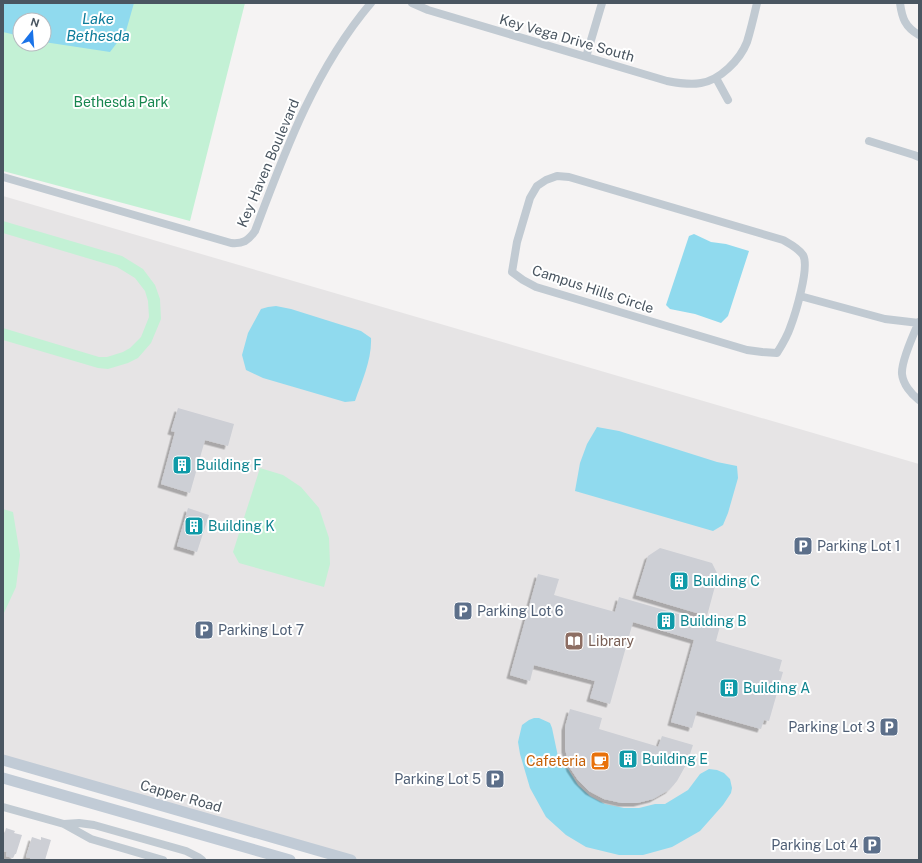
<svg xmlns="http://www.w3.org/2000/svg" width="922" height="863" viewBox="0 0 922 863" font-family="'Public Sans',sans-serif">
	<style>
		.education { fill: #e6e4e5 }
		.green { fill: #c3f1d5; fill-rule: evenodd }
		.water { fill: #90daee }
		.building { fill: #cdcfd5; filter: url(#shadow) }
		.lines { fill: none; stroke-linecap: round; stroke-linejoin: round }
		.street { stroke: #c1cad2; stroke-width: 8 }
		.secondary { stroke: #c1cbd6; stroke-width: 11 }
		.labels { text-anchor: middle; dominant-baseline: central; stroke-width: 4; stroke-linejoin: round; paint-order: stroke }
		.street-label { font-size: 14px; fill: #4a5661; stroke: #fff }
		.park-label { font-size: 14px; fill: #17864f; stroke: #fff }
		.culture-label { font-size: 14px; fill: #0d838f; stroke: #fff; text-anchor: start }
		.service-label { font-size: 14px; fill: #4e5e75; stroke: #fff; text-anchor: start }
		.education-label { font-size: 14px; fill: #785e54; stroke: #fff; text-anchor: start }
		.food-label { font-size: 14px; fill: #c56008; stroke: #fff; text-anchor: end }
		.water-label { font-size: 15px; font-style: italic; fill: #0c7c9b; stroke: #fff }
	</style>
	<defs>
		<filter id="shadow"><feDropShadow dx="-3.5" dy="3.5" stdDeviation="0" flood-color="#0004"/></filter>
	</defs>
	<rect width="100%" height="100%" fill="#f5f3f3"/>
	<path class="education" d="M3,196L919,464V860H353L3,760Z"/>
	<path class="green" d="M3,3H245L190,221L3,171ZM20,20H44V44H20Z
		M3,221L122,256L143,269L155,285L160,299L161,319L151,343L138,358L128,363L108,369L98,368L3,340V328L99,357H107L123,352L130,348L141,337L149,317L148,301L145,291L135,278L117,267L3,233Z
		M260,468L283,475L301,487L319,508L329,538L330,564L324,587L239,563L233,552Z
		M3,509L13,512L20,555L16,587L3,615Z"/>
	<path class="water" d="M3,3H134L126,31L110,52L44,42V20H20V36L3,32Z
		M694,234L711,242L726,244L749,251L728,316L721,323L695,314L670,309L666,305L689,236Z
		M276,306L291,309L361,331L371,338C372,359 362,381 355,401L345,402L263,378L246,370L242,355L248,333L261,309L268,307Z
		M597,427L619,431L717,462L737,466L738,478L728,513L723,525L713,531L575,491L580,463L587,444Z
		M534,718H539L550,723L552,728L560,766L568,769L578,785L590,796L605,804L624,808H639L655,804H665L688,790L700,774L709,769L717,770L724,773L730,779L732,788L731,793L723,805L700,831L672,847L643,855H619L586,847L566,835L546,817L530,788L520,754L518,742L522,725L529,720Z"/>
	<path class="building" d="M178,408L234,424L228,446L205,440L190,493L161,484L175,432L171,431Z
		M188,508L209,515L197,552L177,546Z
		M660,548L712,563L718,575L707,616L636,595L648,556Z
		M538,574L559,579L554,595L615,612L619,597L720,626L716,641L782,660L779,671L783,672L769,721L764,720L761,729L697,711L692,728L671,722L694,640L633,622L610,704L590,698L595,681L534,665L530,681L510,675Z
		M570,709L602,718L599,729L656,746L658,747L662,736L693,745L687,763L677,781L669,790L653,799L637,803H622L604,799L589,791L578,780L570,768L565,749V727Z
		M6,828L15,831L14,833L22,835L16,854H15L13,858L6,856L7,852L3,851V839Z
		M32,837L41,840V837L51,840L45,860H30V858L26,857Z"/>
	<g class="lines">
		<path class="street" d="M412,3L428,10L667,81C678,83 689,85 701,83C720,80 740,60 747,42C751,29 754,16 757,3
			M900,3C902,18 905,27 919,35
			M586,57L602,3
			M716,78L728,100
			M869,141L914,155L919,157
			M557,176L569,177L783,240C790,244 798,248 803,255C810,267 795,315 790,328C787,337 782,345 777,353L762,352L747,350L536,287L523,280L512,272L517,242L530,198L537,186L546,180Z
			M3,177L231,243C243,244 248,241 255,231C285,151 315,69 371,3
			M800,296L885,319L919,323
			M919,322C914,333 901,362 902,374C903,384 911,394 919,400
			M3,807L64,824L91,839L163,860
			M64,824L79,823L94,825L186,851L198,857L202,860"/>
		<path class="secondary" d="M3,760L351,860
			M3,778L290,860"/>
	</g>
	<defs>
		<symbol id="building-square" viewBox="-11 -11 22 22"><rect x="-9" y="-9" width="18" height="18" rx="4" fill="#0f9aa8" stroke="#fff"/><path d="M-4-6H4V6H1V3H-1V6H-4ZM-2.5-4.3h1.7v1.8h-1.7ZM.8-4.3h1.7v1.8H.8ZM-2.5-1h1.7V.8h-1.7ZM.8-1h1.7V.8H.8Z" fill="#fff"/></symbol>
		<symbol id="parking-square" viewBox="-11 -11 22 22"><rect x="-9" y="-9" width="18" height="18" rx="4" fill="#5c6f8a" stroke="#fff"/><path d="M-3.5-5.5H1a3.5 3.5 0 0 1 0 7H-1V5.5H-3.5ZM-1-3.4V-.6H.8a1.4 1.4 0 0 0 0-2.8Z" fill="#fff"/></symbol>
		<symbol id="library-square" viewBox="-11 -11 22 22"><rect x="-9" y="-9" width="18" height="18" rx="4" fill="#8d6e63" stroke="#fff"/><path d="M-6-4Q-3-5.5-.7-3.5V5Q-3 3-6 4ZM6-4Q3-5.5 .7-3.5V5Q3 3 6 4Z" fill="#fff"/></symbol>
		<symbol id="cafe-square" viewBox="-11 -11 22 22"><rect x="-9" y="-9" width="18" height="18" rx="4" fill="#e8710a" stroke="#fff"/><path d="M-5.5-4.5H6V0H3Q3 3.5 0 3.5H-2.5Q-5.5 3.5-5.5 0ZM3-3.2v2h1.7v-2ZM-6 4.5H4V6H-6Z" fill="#fff"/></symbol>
	</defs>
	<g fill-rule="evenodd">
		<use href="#building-square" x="171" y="454" width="22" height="22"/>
		<use href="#building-square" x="183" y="515" width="22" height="22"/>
		<use href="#parking-square" x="792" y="535" width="22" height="22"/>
		<use href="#building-square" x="668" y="570" width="22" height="22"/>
		<use href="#parking-square" x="452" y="600" width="22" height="22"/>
		<use href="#building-square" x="655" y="610" width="22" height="22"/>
		<use href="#parking-square" x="193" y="619" width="22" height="22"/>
		<use href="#library-square" x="563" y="630" width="22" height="22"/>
		<use href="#building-square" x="718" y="677" width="22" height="22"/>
		<use href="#parking-square" x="878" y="716" width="22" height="22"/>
		<use href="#building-square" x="617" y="748" width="22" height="22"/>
		<use href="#cafe-square" x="589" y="750" width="22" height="22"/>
		<use href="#parking-square" x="484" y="768" width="22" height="22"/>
		<use href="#parking-square" x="861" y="834" width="22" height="22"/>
	</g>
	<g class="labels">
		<g class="street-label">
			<text transform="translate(567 38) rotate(16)">Key Vega Drive South</text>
			<text transform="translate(268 163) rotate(-67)">Key Haven Boulevard</text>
			<text transform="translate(593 289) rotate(18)">Campus Hills Circle</text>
			<text transform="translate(181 796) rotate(16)">Capper Road</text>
		</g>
		<g class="park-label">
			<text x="121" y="102">Bethesda Park</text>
		</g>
		<g class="culture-label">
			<text x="196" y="465">Building F</text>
			<text x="208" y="526">Building K</text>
			<text x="693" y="581">Building C</text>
			<text x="680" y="621">Building B</text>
			<text x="743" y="688">Building A</text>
			<text x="642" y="759">Building E</text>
		</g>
		<g class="service-label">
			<text x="817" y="546">Parking Lot 1</text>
			<text x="477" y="611">Parking Lot 6</text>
			<text x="218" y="630">Parking Lot 7</text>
			<text x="875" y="727" text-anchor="end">Parking Lot 3</text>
			<text x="481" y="779" text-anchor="end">Parking Lot 5</text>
			<text x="858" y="845" text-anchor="end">Parking Lot 4</text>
		</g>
		<g class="education-label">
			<text x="588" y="641">Library</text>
		</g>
		<g class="food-label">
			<text x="586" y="761">Cafeteria</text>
		</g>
		<g class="water-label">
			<text x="98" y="18">Lake<tspan x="98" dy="17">Bethesda</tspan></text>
		</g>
	</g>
	<rect width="922" height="863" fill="none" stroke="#4a5661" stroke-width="8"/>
	<g transform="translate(32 32) rotate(17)"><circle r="19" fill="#ffffff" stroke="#b7bbc0"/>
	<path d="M0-3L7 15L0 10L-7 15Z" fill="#1a73e8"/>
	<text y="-6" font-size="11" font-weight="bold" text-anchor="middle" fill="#4a5661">N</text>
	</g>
</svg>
